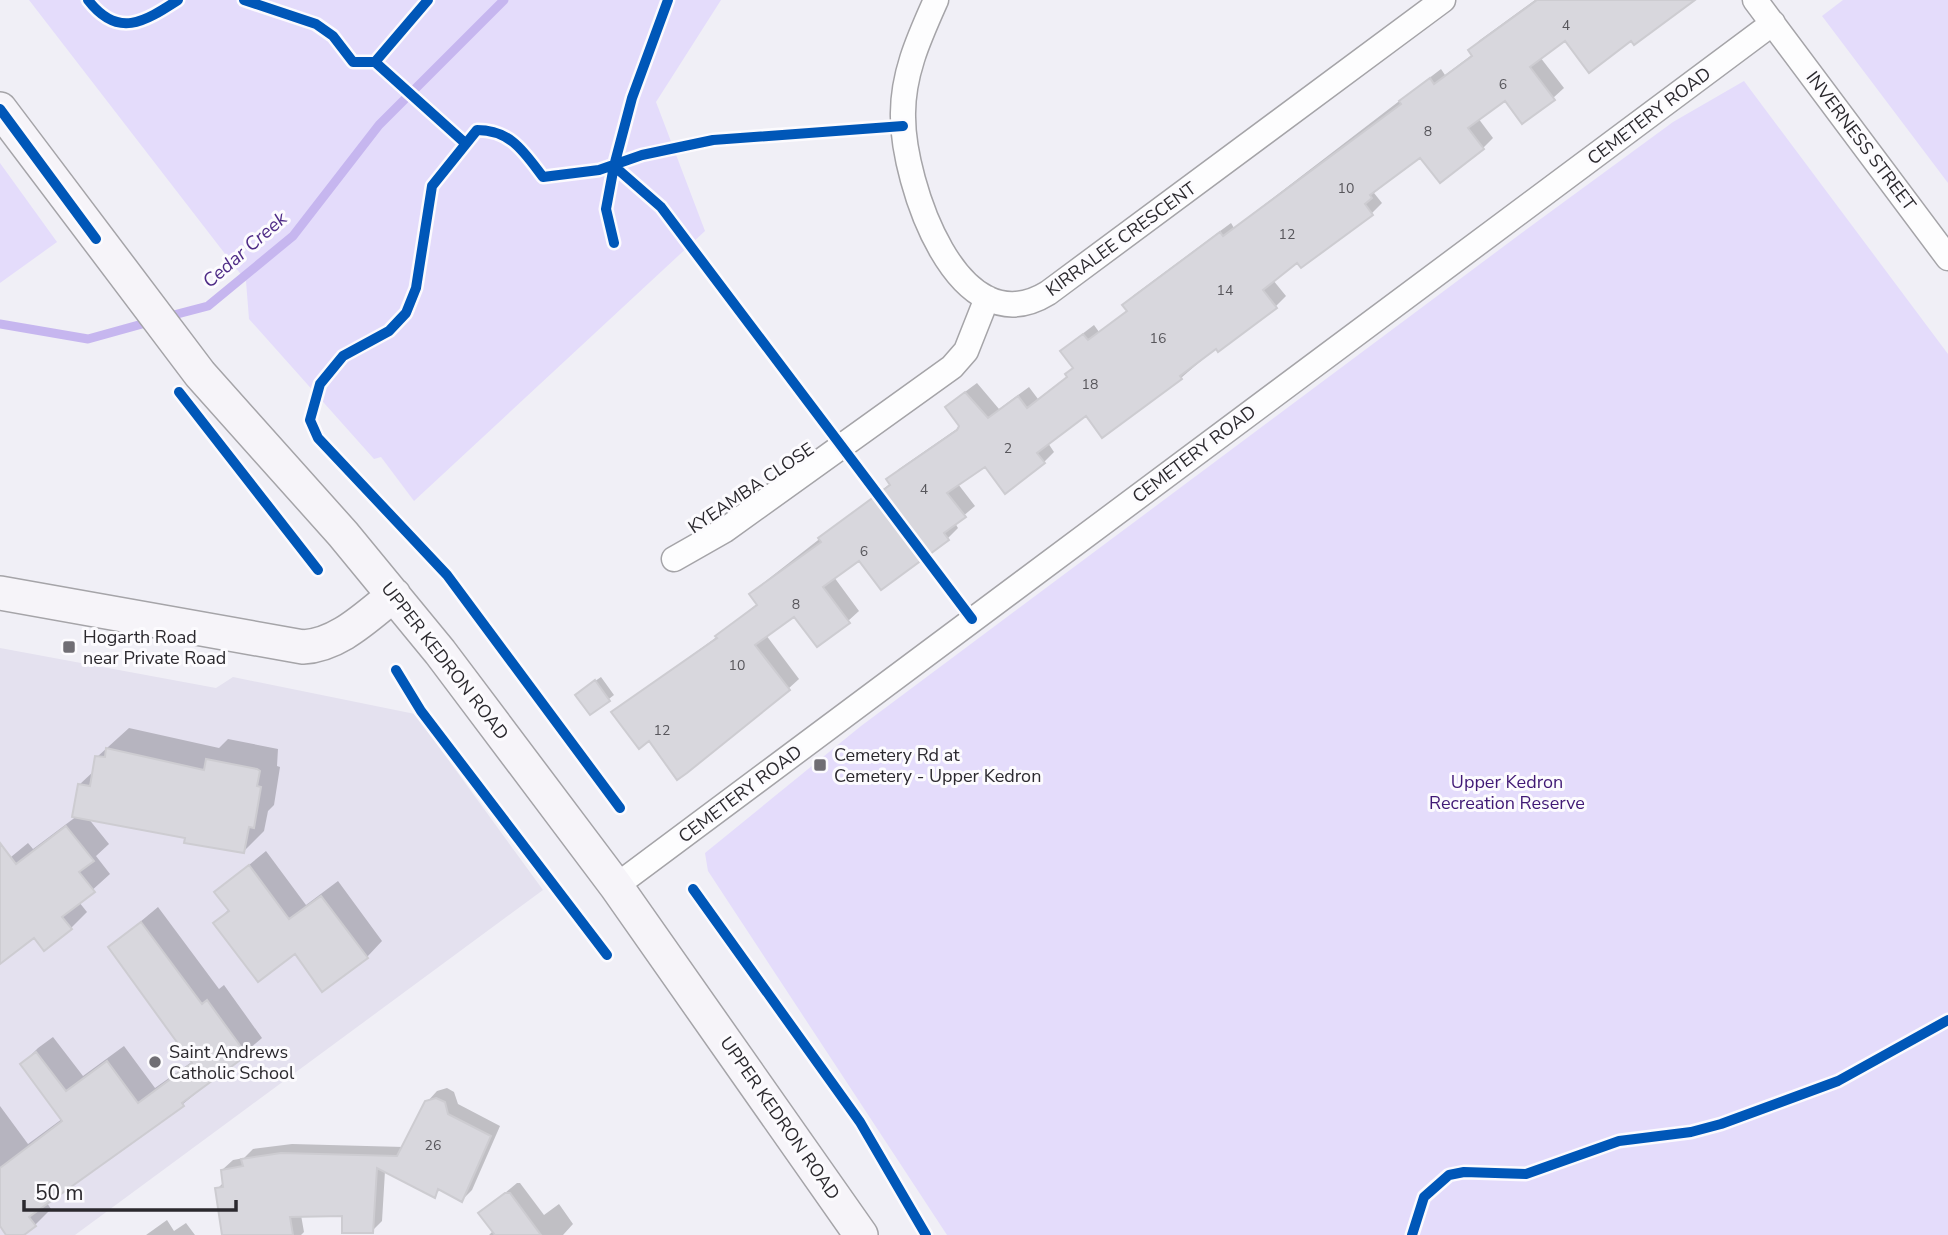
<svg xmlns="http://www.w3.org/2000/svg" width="1948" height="1235" viewBox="0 0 1948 1235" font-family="'Nunito Sans',sans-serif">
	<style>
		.built { fill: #e4e1ef }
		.green { fill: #e4dcfb }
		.shadow { fill: #0003 }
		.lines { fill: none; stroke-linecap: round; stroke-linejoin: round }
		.stream { stroke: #c6b6ef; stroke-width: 9 }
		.building { fill: #d8d7dd; stroke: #cdccd1; stroke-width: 2 }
		.street-casing { stroke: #a5a4a8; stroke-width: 27 }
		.secondary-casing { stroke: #a5a4a8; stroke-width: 36 }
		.street { stroke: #fdfdfe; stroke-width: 24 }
		.secondary { stroke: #f6f4f9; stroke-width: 33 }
		.cycleway-casing { stroke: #fcfbfe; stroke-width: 15 }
		.cycleway { stroke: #0057b8; stroke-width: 10 }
		.poi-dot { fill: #706e74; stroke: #fcfbfe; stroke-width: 2.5 }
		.labels { text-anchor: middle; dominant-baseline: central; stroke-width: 6; stroke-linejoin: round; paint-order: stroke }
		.number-label { font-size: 14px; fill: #57565b }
		.street-label { font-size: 18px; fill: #2b292e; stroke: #fcfbfe }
		.poi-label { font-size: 18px; fill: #2b292e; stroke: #fcfbfe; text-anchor: start }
		.park-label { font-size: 18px; fill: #401975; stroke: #fcfbfe }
		.water-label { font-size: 19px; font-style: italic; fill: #4e2b86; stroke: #fcfbfe }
	</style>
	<rect width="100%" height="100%" fill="#f0eff6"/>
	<path class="built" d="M0,648L216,688L233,677L415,714L543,890L75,1235H0Z"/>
	<path class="green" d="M29,0H721L656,102L705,231L414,501L381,457L374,459L249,319L246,281Z
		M1843,0H1948V183L1822,16Z
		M1744,81L1948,354V1235H947L708,871L705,853L861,726L1527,229L1673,122Z
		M0,163L57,242L0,283Z"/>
	<path class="shadow" d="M1535,0H1688L1632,39L1565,38L1540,57L1564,88L1553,98H1505L1478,118L1493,138L1483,148L1421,155L1374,193L1382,203L1372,213L1273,280L1286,296L1275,307L1217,347L1181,378L1102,435L1086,414L1048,443L1054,452L1044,462L985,465L958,484L975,506L955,523L958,528L948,538L882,588L860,559L834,577L859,611L848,621L795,615L766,635L799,679L788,689L649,739L614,712L718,636L758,603L752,595L762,584L891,483L889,480L899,469L961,426L947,407L958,397L977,383L999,409L1029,387L1038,399L1068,376L1074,367L1062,351L1073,341L1094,325L1099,332L1128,310L1124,305L1134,295L1231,223L1234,228L1441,69L1445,75L1473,54L1470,50L1480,40Z
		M601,677L614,695L591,713L582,690Z
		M129,728L219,748L228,739L278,749L277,766L280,767L274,805L268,811L264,831L243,852L187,837L88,818L109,844L96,856L110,874L79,902L87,912L71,928L34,936L0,962V866L28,843L33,849L77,816L79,785L95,770L97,757Z
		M266,851L306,905L338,881L382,941L367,957L295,952L216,923L229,909L216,892Z
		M158,907L219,989L224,985L262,1038L183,1104L47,1203L51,1209L35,1225L21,1235H9L0,1223V1106L28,1144L62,1119L22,1064L38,1048L53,1037L83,1076L124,1046L155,1088L193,1061L110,947Z
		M447,1088L454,1092L458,1104L500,1126L472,1190L462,1200L441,1189L434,1195L385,1171L382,1221L372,1231L344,1214L301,1215L304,1232L301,1235H224L217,1189L224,1182L222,1170L233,1160L244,1158L253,1149L292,1144L404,1147L427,1102L437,1091Z
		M517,1183H520L544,1215L559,1204L573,1224L563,1235H489L494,1230L481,1213Z
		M167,1220L174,1231L186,1223L195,1235H146Z"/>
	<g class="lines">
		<path class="stream" d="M166,317L208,306L293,236L379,125L504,0
			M0,324L88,339L153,321"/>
	</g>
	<path class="building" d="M1537,0H1695L1634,45L1631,41L1589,73L1565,41L1530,67L1555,100L1522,124L1505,101L1468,128L1484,149L1440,183L1420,158L1370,195L1372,198L1365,204L1373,215L1301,268L1297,263L1263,290L1277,308L1218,352L1216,349L1180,376L1182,379L1102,438L1086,416L1037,453L1045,463L1005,494L985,467L947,493L966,517L944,533L949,540L881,590L859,561L823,587L850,623L817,647L794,617L755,645L790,690L687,773L677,780L649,741L639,749L611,712L717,638L715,636L757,605L749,594L821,542L818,538L890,485L886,479L957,430L959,426L945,407L965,392L988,418L1018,396L1027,408L1067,377L1065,374L1073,368L1060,351L1083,334L1088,340L1127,311L1122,305L1220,232L1223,236L1401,104L1399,101L1430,78L1434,84L1472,56L1468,50Z
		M595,680L610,701L590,715L575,695Z
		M106,748L204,770L206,759L257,769L260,771L257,786L261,787L254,828L249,827L244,853L184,843L185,838L72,817L78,784L90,786L95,756L105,757Z
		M66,826L94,861L79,872L95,892L62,917L72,929L44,951L34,938L0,964V843L16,864Z
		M249,865L289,919L321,896L368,958L322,992L295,954L258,982L213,923L229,911L214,892Z
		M141,922L202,1004L207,1000L247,1055L182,1103L184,1106L29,1217L36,1226L24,1235H6L0,1226V1168L62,1121L20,1064L36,1052L66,1091L107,1061L138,1103L192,1063L108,947Z
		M436,1098L445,1102L448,1114L491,1136L462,1202L438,1189L435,1198L377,1168L373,1233H342V1216L290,1217L293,1235H222L215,1188L223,1187L221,1170L243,1166L241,1159L281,1153L397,1156L425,1101Z
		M505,1193H510L541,1235H495L478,1213Z"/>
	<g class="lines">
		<defs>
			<path id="street" d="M936,0C919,38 902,75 903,117C903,181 957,349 1048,293L1443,0
				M1755,0L1948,258
				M674,559L725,530L952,367L966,351L987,298
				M616,886L1773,23"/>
			<path id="secondary" d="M0,109L200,374L343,534L440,652L616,886L861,1235
				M0,593L303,647C339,645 367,616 394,595"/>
		</defs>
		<use href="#street" class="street-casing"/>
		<use href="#secondary" class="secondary-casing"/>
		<use href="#street" class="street"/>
		<use href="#secondary" class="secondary"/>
		<defs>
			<path id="cycleway" d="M88,0C118,39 144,22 178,0
				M244,0L316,24L333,36L353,62H375
				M428,0L375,62L465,143
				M0,109L96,239
				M614,166L661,207L972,619
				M614,243L606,209L614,166L632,98L668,0
				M179,392L318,570
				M396,670L421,711L607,955
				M620,808L447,575L318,438L310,420L320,384L343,356L389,331L406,313L416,288L432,186L477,130C511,130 524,152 543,177L599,170L642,155L713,140L903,126
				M693,889L860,1122L926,1235
				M1412,1235L1424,1197L1449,1175L1464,1172L1526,1174L1619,1141L1691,1132L1721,1124L1838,1081L1948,1020"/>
		</defs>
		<use href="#cycleway" class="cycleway-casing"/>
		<use href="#cycleway" class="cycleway"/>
	</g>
	<g class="poi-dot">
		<rect x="62" y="640" width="14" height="14" rx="3.5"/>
		<rect x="813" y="758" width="14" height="14" rx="3.5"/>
		<circle cx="155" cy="1062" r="7"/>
	</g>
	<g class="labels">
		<g class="number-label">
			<text x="1566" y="25">4</text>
			<text x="1503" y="84">6</text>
			<text x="1428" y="131">8</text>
			<text x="1346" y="188">10</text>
			<text x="1287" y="234">12</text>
			<text x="1225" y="290">14</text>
			<text x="1158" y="338">16</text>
			<text x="1090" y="384">18</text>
			<text x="1008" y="448">2</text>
			<text x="924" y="489">4</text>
			<text x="864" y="551">6</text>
			<text x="796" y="604">8</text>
			<text x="737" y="665">10</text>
			<text x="662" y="730">12</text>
			<text x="433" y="1145">26</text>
		</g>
		<g class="street-label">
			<text transform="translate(1649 116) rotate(-37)">CEMETERY ROAD</text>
			<text transform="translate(1861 141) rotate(53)">INVERNESS STREET</text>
			<text transform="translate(1121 239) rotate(-36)">KIRRALEE CRESCENT</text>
			<text transform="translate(1194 454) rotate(-37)">CEMETERY ROAD</text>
			<text transform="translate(751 488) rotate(-34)">KYEAMBA CLOSE</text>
			<text transform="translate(445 661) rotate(52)">UPPER KEDRON ROAD</text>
			<text transform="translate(740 794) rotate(-37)">CEMETERY ROAD</text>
			<text transform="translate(780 1118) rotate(55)">UPPER KEDRON ROAD</text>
		</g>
		<g class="poi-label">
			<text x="83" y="637">Hogarth Road<tspan x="83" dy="21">near Private Road</tspan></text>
			<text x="834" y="755">Cemetery Rd at<tspan x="834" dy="21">Cemetery - Upper Kedron</tspan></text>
			<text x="169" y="1052">Saint Andrews<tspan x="169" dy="21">Catholic School</tspan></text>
		</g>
		<g class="park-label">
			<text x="1507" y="782">Upper Kedron<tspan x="1507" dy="21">Recreation Reserve</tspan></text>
		</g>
		<g class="water-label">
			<text transform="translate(245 250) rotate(-41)">Cedar Creek</text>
		</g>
	</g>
	<path d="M24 1200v10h212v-10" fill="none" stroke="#2b292e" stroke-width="3.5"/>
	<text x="35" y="1200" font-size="21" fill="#2b292e" stroke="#fcfbfe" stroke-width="5" paint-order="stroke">50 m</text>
</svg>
